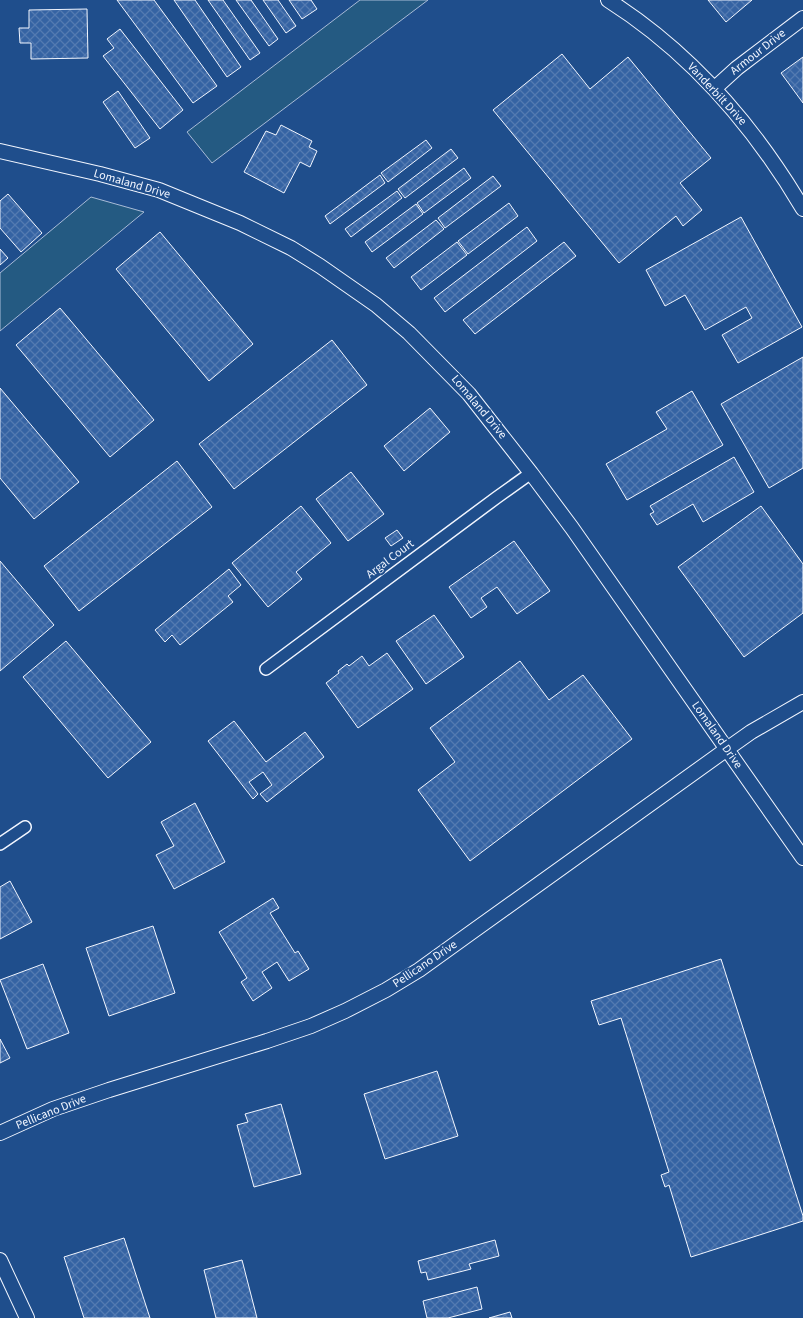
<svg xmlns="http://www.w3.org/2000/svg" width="803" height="1318" viewBox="0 0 803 1318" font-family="'Source Sans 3',sans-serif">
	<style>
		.grass { fill: #245a82; stroke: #a8bbd7 }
		.building { fill: url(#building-cross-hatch); stroke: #f2f6ff }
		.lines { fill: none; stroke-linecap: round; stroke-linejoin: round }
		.minor-casing { stroke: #f2f6ff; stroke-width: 14 }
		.tertiary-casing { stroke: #f2f6ff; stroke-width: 16 }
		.minor { stroke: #1f4e8c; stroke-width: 11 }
		.tertiary { stroke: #1f4e8c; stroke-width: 14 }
		.labels { text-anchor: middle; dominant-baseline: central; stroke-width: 4; stroke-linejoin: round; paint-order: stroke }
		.street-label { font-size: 12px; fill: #f2f6ff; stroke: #1f4e8c }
	</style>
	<defs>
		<pattern id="building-cross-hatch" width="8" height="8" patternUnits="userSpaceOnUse" patternTransform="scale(1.25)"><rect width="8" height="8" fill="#3563a3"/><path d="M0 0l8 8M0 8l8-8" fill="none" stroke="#537ab1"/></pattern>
	</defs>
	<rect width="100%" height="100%" fill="#1f4e8c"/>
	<path class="grass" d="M360,0H428L212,163L187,132Z
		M91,197L144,212L0,331V273Z"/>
	<path class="building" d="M117,0H154L217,86L193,103Z
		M174,0H195L241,67L227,77Z
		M208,0H223L260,53L250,60Z
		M236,0H251L278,39L269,46Z
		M263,0H278L296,26L286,33Z
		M289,0H311L317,9L302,19Z
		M708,0H752L726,22Z
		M87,9L88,58L31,59V43H20L19,28H29V10Z
		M120,29L183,110L160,129L103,56L114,48L107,39Z
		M562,54L590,89L628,57L711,158L680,183L702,210L683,226L676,216L619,263L493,110Z
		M803,57V103L781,73Z
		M118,91L150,138L135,148L103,102Z
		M281,125L312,141L309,147L317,151L310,167L300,162L284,193L244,172L266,131L276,135Z
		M426,140L432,148L388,182L381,173Z
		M451,149L458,158L405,198L398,189Z
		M464,168L471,178L424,213L417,203Z
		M380,175L385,183L330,224L325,216Z
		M493,176L501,186L445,228L438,218Z
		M397,191L402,198L351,237L345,229Z
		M8,194L42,233L21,252L0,228V201Z
		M509,203L518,216L468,254L458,241Z
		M416,204L423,214L372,252L365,242Z
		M741,217L802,327L738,363L722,335L752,318L746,307L705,330L685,295L665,306L646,270Z
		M436,220L444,229L394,268L386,258Z
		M527,227L537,241L445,312L434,298Z
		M160,232L253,344L209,381L116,269Z
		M457,242L467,255L421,290L411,277Z
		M564,242L576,256L475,334L463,320Z
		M0,249L8,258L0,265Z
		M60,308L154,420L110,457L16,345Z
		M332,340L367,385L234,489L199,444Z
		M803,357V468L769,488L721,404Z
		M0,388L79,482L34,519L0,478Z
		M692,391L723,445L627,500L606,464L667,429L656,412Z
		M430,408L450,432L404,471L384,446Z
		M734,457L754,492L703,522L693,504L657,525L650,514L654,512L650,506Z
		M177,461L212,507L79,611L44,566Z
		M351,472L384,514L348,541L316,499Z
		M301,506L331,543L296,572L302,579L268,607L232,563Z
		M761,506L803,564V613L744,657L678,567Z
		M397,530L403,538L391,546L385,538Z
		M514,541L550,591L517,614L497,587L481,598L487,607L471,618L449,587Z
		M0,561L54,625L0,671Z
		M229,569L241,585L228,596L233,602L180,645L172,635L165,642L155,630Z
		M434,615L464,657L426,684L396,641Z
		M66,641L151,742L108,778L23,677Z
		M387,653L413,689L358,728L326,683L339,673L338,671L347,664L349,666L362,656L369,666Z
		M520,661L549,700L583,675L632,739L470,861L418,790L455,762L430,728Z
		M234,721L266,762L305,732L324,757L267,802L260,794L272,785L263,772L249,782L258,794L253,799L208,741Z
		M195,803L225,862L174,889L156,855L174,846L161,822Z
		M10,881L32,922L0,939V887Z
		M273,898L279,908L270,913L295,953L298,951L309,969L289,981L277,962L262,972L272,988L253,1001L241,982L247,978L219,932Z
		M153,926L175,993L109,1016L86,948Z
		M721,959L803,1216V1221L691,1257L669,1185L665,1187L661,1175L669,1172L621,1018L599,1025L591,1001Z
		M43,964L69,1033L27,1049L0,980Z
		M0,1039L10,1058L0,1063Z
		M437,1071L458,1136L385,1159L364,1094Z
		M281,1104L301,1174L254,1187L237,1125L248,1122L245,1114Z
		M124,1238L150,1318H84L64,1257Z
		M495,1240L499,1256L469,1264L471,1269L428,1280L426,1272L421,1273L418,1261Z
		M242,1260L257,1318H216L204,1270Z
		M477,1287L482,1309L448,1318H427L423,1301Z
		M510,1312L512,1318H489Z"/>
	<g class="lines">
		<defs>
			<path id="minor" d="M266,669L496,498L531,473
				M0,844L25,827"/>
			<path id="tertiary" d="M608,0C690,52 754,126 803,209
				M715,88L737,68L803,18
				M0,151L100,174L159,190L240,223L291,248L320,266L376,305L409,333L469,394L531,473L572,528L803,858
				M0,1133L53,1109L109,1090L267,1041L311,1026L345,1011L386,990L419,970L469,934L727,749L751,732L803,702
				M0,1260L27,1318"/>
		</defs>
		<use href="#minor" class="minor-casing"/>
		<use href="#tertiary" class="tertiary-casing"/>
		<use href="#minor" class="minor"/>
		<use href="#tertiary" class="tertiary"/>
	</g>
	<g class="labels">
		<g class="street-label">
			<text transform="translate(758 52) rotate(-38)">Armour Drive</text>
			<text transform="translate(717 94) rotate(47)">Vanderbilt Drive</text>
			<text transform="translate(132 184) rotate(16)">Lomaland Drive</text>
			<text transform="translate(479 407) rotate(50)">Lomaland Drive</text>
			<text transform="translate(390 559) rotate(-37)">Argal Court</text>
			<text transform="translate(717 735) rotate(55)">Lomaland Drive</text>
			<text transform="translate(425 964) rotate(-34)">Pellicano Drive</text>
			<text transform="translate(51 1112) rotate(-22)">Pellicano Drive</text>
		</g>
	</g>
</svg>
